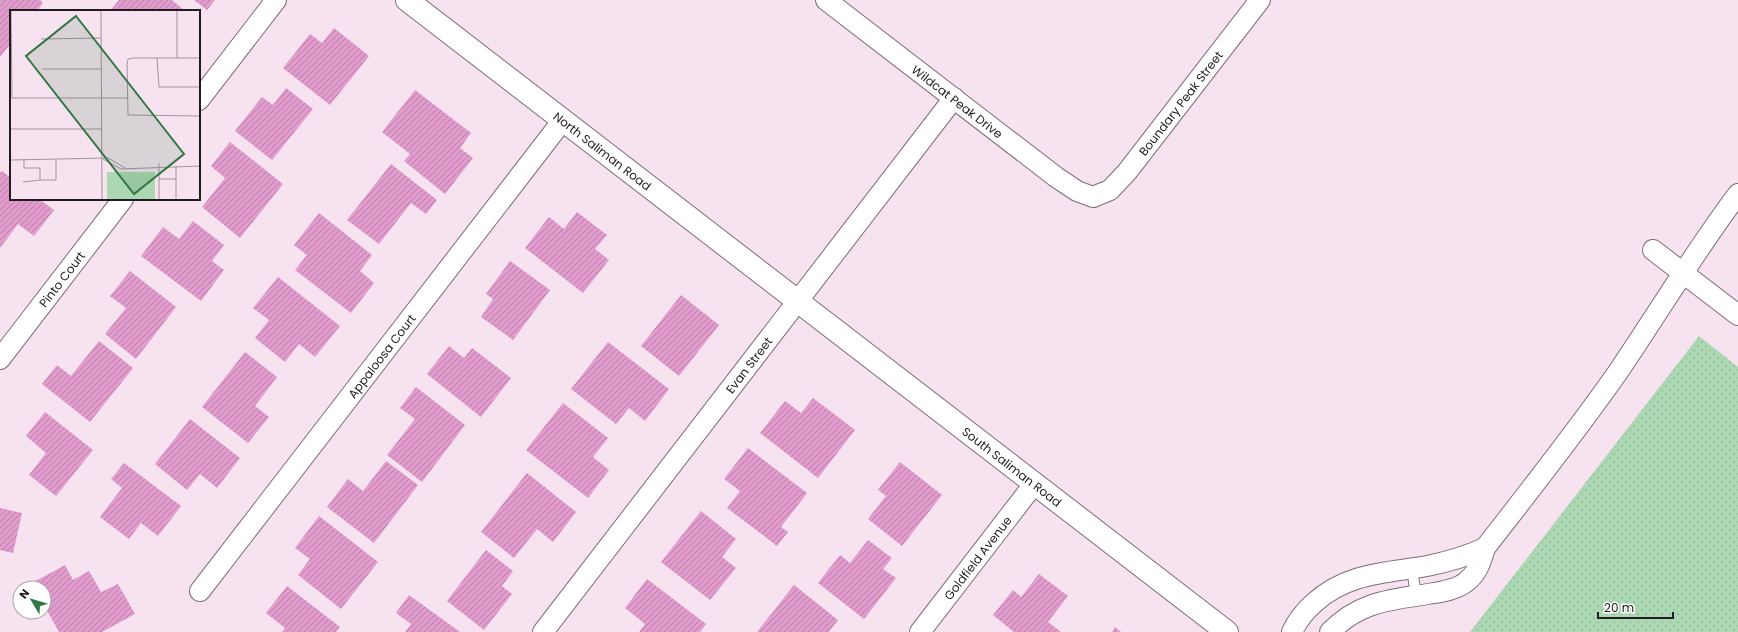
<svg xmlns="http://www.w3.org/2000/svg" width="1738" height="632" viewBox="0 0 1738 632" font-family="Poppins,sans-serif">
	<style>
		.grass { fill: url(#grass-dots) }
		.building { fill: url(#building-hatch) }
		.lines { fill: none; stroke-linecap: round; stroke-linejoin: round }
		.lane-casing { stroke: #7f6d79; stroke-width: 12 }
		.street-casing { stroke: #7f6d79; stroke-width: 22 }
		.secondary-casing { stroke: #7f6d79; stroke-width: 24 }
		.lane { stroke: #fff; stroke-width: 10 }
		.street { stroke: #fff; stroke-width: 20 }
		.secondary { stroke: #fff; stroke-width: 22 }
		.labels { text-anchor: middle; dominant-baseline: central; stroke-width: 3.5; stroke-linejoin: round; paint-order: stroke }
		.street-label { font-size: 12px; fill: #221b20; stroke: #fff }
		.inset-road { fill: none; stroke: #a2929d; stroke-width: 1 }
		.view { fill: #317743; fill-opacity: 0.15; stroke: #317743; stroke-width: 2 }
		.inset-edge { fill: none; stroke: #221b20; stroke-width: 2 }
	</style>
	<defs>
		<pattern id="grass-dots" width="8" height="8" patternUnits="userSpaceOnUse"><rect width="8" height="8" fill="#abd8b2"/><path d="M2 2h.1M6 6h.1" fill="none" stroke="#93b999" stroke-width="1.8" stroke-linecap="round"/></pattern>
		<pattern id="building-hatch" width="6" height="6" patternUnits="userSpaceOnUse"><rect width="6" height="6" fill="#e29bcd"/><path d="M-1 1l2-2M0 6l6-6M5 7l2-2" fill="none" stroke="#b77ea6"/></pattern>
	</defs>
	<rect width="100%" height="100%" fill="#f7e2f0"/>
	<path class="grass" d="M1699,336L1738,367V632H1470Z"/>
	<path class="building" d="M0,0H40L43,3L37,11H11V43L0,57Z
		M119,0H172L185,11H110Z
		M194,0H215L207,10Z
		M334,28L369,56L330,105L283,68L310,34L322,43Z
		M286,88L313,109L272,160L235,131L262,97L273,105Z
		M415,90L471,133L460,148L473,158L445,194L404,161L410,154L382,132Z
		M230,142L283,184L240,238L202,207L225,178L211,166Z
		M391,164L437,200L426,214L411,203L379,244L347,220Z
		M2,171L11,178V199H39L54,210L34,236L18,224L0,248V173Z
		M577,212L607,235L595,249L609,260L583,293L525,248L549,217L564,229Z
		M319,213L372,255L360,271L374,283L351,313L295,270L307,255L294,245Z
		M193,221L224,245L212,261L224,270L201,301L141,256L163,227L179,239Z
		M510,261L550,290L513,340L481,317L493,299L486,294Z
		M130,271L176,307L136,359L105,334L126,308L110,296Z
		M278,277L340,326L315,357L299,344L285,362L255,338L269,320L253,308Z
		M681,295L719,325L679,376L641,346Z
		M99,341L133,368L90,422L42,384L57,365L71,376Z
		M608,342L669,389L645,421L629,408L616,424L571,389Z
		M449,346L464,358L472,348L511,378L481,417L427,374Z
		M245,352L277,377L255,406L269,417L248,443L202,407Z
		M416,387L465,425L422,482L387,455L415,419L400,408Z
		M813,398L855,430L818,478L760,433L785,401L801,413Z
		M563,403L608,438L593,457L609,470L588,498L526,450Z
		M45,412L93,450L56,496L29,475L46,453L26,436Z
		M190,419L240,458L217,488L200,474L187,490L155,464Z
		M748,448L807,493L781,527L788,532L777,546L727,508L740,491L724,479Z
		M386,461L418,485L374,543L327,507L348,479L363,491Z
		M900,462L942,495L902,546L868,519L886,496L878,490Z
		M124,463L181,506L158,536L141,523L129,539L100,517L122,488L111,479Z
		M527,473L576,512L553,542L537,529L514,558L481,532Z
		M0,508L22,513L13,553L0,550Z
		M701,511L736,539L722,557L736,568L710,600L661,562Z
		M319,516L378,562L341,609L298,575L310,559L295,548Z
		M868,540L892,558L883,569L896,578L864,619L818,583L840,555L850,563Z
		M486,550L513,571L502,586L512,594L484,630L447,601Z
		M65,565L73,580L89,571L101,592L118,584L135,614L102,632H59L44,605V588H35L32,583Z
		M1039,574L1068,596L1048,622L1061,632H1014L993,615L1013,590L1021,597Z
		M647,579L706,624L700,632H639L645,624L625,608Z
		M794,585L838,620L829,632H757Z
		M287,586L340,627L336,632H282L285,628L266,613Z
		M409,595L460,632H405L411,624L396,613Z
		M1115,627L1121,632H1112Z"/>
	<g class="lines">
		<defs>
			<path id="lane" d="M1412,568L1416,596"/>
			<g id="street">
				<path id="s1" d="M826,0L1056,177L1077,191L1093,197L1110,190L1127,172L1260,0"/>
				<path d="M199,100L276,0"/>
				<path d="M1653,250L1738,315"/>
				<path id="s2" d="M0,359L123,199"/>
				<path id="s3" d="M200,591L563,120"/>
				<path id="s4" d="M543,632L954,98"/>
				<path id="s5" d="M920,632L1034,484"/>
				<path d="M1292,632C1297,621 1305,611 1314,603C1346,573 1386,573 1427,566C1447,562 1467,556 1485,548"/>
				<path d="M1330,632C1359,602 1389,600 1428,594C1440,592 1456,590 1466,582C1478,573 1481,561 1485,548C1530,490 1576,432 1618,372C1658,313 1695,251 1738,194"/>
			</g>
			<g id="secondary">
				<path id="s6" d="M407,0L1227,632"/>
			</g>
		</defs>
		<use href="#lane" class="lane-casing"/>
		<use href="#street" class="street-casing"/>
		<use href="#secondary" class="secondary-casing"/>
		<use href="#lane" class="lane"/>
		<use href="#street" class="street"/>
		<use href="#secondary" class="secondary"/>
	</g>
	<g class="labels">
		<g class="street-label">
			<text stroke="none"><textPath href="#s1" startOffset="166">Wildcat Peak Drive</textPath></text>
			<text stroke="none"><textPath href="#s1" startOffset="463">Boundary Peak Street</textPath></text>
			<text stroke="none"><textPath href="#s6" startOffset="247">North Saliman Road</textPath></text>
			<text stroke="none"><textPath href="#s2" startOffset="101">Pinto Court</textPath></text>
			<text stroke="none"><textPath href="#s3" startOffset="297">Appaloosa Court</textPath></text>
			<text stroke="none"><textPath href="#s4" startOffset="337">Evan Street</textPath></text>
			<text stroke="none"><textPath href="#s6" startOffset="764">South Saliman Road</textPath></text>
			<text stroke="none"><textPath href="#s5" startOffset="94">Goldfield Avenue</textPath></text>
		</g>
	</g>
	<g transform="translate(10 10)">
		<rect width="190" height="190" fill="#f7e2f0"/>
		<path d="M97,162H145V190H97Z" fill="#abd8b2"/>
		<path class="inset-road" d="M1,0L2,88H118M91,0L92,190M167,0V48M31,29L91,28M147,48L149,77H190M190,48H123L118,49L117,54L118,105L190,106M32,59H92M0,119H92M14,149V158H30V170H46V149M93,149L111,159L190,156M0,150L98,148L115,158M149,153V190M166,156V190M149,169H166M13,172L30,170"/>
		<path class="view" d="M66,6L174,144L124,184L16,46Z"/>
		<rect width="190" height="190" class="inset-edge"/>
	</g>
	<g transform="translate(32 600) rotate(308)"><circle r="19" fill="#ffffff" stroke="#a7a4a6"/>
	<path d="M0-3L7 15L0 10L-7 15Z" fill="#317743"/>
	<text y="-6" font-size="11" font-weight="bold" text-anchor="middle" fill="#221b20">N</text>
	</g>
	<path d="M1598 612v6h75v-6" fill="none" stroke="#221b20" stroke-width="2"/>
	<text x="1604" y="612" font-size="12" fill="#221b20" stroke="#ffffff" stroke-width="3" paint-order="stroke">20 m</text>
</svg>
